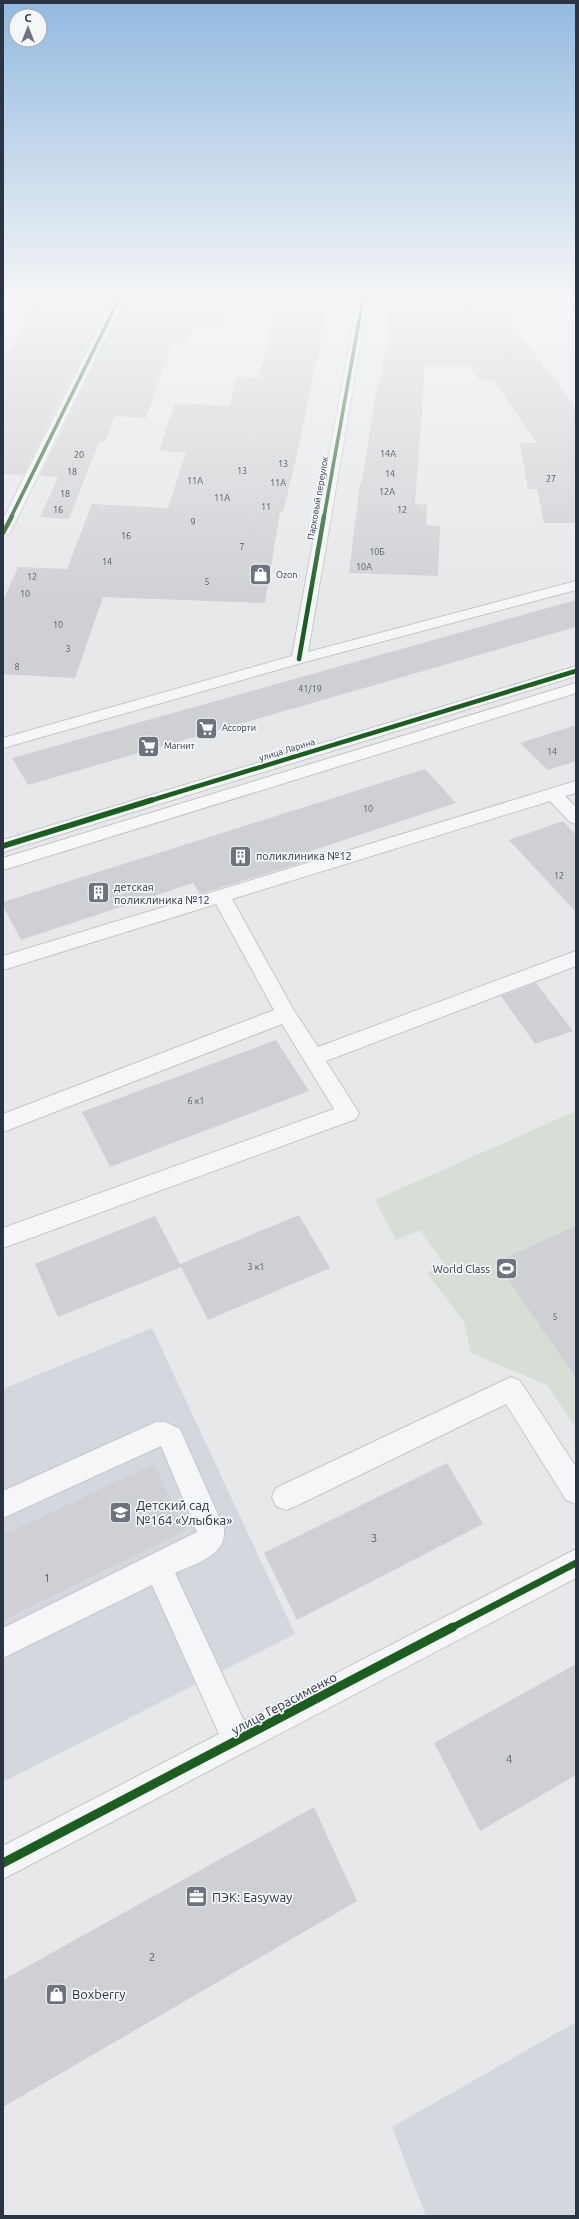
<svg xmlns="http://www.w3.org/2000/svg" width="579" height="2219" viewBox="0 0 579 2219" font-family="Ubuntu,sans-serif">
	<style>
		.built { fill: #d4d7dd }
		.green { fill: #d6ded6 }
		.building { fill: #ced0d3 }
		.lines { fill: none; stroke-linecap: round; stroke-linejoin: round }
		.minor-casing { stroke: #c4c6c8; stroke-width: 2 }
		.major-casing { stroke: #c2c5c8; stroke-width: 2 }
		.minor { fill: #f5f6f7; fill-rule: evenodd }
		.major { fill: #f8f8f8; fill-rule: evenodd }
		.cycleway-far4-casing { stroke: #f4f6f9; stroke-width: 5 }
		.cycleway-far3-casing { stroke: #f4f6f9; stroke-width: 6 }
		.cycleway-far2-casing { stroke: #f4f6f9; stroke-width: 8 }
		.cycleway-far1-casing { stroke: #f4f6f9; stroke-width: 10 }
		.cycleway-casing { stroke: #f4f6f9; stroke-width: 12 }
		.cycleway-far4 { stroke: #1b5e20; stroke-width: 3.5 }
		.cycleway-far3 { stroke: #1b5e20; stroke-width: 4.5 }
		.cycleway-far2 { stroke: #1b5e20; stroke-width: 5.5 }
		.cycleway-far1 { stroke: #1b5e20; stroke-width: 7 }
		.cycleway { stroke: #1b5e20; stroke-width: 9 }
		.labels { text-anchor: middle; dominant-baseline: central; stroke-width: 3.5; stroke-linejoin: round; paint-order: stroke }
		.number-label { font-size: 9px; fill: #545c69 }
		.far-street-label { font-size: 9px; fill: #2b3445; stroke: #f4f6f9 }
		.far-poi-label { font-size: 9px; fill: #2b3445; stroke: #f4f6f9; text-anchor: start }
		.poi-label { font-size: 11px; fill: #2b3445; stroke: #f4f6f9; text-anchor: start }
		.near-number-label { font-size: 11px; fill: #545c69 }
		.near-poi-label { font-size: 13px; fill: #2b3445; stroke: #f4f6f9; text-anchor: start }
		.near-street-label { font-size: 13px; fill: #2b3445; stroke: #f4f6f9 }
	</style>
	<rect width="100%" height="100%" fill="#e6e8ea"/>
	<path class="built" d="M152,1328L295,1634L3,1782V1389Z
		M576,2022V2216H426L392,2127Z"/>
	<path class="green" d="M576,1111V1428L547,1385L471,1353L464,1322L427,1273L445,1265L420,1230L396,1240L375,1200Z"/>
	<path class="building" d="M42,293H115L23,475L3,474V362Z
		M128,293H209L227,295L218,325L194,324L186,345L172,344L146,418L115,416L105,442H99L69,519L40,517L58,477L40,476Z
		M280,297L329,299L296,459L283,512H280L265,603L103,597L75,678L3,674V601L18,567L67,569L92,504L168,508L186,452L159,451L175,403L229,406L237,377L259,378Z
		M392,304H468L469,312L501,311L576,407V523H544L537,489H528L520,443H537L493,380L480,381L468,365H425L415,504L427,505L426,525L440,526L438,576L349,573L360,483H362L375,397L378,383H380L385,348H387Z
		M576,600V627L28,785L12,758Z
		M576,725V761L548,770L520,743Z
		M425,769L456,803L305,853L311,860L200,894L193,883L21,940L3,906V902Z
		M563,821L576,835V912L509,840Z
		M536,983L573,1031L535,1044L501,996Z
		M276,1040L309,1091L110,1167L82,1112Z
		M299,1215L330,1268L208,1320L181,1267L58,1317L35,1264L155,1216L180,1264Z
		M576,1226V1378L496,1262Z
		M447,1463L483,1524L297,1620L264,1553Z
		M154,1464L185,1531L3,1620V1535Z
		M576,1664V1775L480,1831L434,1743Z
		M314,1807L357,1901L3,2107V1980Z"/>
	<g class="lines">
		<defs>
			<path id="minor" d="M117,293H127L10,533L3,537V519Z
				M359,293H369L308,652L576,581V590L305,662L3,748V738L292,656Z
				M407,293H486L516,297L531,301L553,299L562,294H576V300C565,300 558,305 547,306L576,315V321L569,320L515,303L476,298L412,296Z
				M576,666V676L3,852V840Z
				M576,781V793L565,796L576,807V824L570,822L550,801L232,899L293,1009L318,1047L576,951V966L326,1061L359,1113L356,1119L3,1248V1228L334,1109L282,1024L3,1132V1114L274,1010L216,904L3,970V956Z
				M511,1377L520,1381L576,1467V1504L566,1500L506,1404L296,1506L286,1510L276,1506L272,1497L276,1488Z
				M156,1422H165L180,1429L224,1528C227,1556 196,1563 175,1573L244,1721L576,1549V1578L3,1879V1846L219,1734L152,1585L3,1658V1628L197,1532L161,1446L3,1518V1491Z"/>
			<path id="major" d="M576,683V693L3,870V858Z"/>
		</defs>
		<use href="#minor" class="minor-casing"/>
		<use href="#major" class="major-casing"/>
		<use href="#minor" class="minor"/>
		<use href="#major" class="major"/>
		<defs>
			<path id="cycleway-far4" d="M11,517L122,293
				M324,517L364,293"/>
			<path id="cycleway-far3" d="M3,533L12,516
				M299,659L324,516
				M149,801L576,671"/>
			<path id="cycleway-far2" d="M3,846L152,800"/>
			<path id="cycleway-far1" d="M451,1628L576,1563"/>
			<path id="cycleway" d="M3,1863L453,1627"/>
		</defs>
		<use href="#cycleway-far4" class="cycleway-far4-casing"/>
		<use href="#cycleway-far3" class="cycleway-far3-casing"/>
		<use href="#cycleway-far2" class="cycleway-far2-casing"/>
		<use href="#cycleway-far1" class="cycleway-far1-casing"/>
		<use href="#cycleway" class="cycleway-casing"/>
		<use href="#cycleway-far4" class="cycleway-far4"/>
		<use href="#cycleway-far3" class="cycleway-far3"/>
		<use href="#cycleway-far2" class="cycleway-far2"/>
		<use href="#cycleway-far1" class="cycleway-far1"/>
		<use href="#cycleway" class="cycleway"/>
	</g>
	<linearGradient id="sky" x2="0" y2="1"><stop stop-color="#93bae0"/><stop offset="0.49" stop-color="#f4f5f6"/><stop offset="1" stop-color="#f4f5f6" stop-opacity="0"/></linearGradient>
	<rect width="579" height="604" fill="url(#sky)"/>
	<defs>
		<symbol id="shop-square" viewBox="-11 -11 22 22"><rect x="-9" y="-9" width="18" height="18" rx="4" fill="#6c737f" stroke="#f4f6f9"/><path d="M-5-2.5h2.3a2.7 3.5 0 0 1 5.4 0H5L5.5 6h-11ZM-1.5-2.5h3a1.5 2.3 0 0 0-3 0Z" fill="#fff"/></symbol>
		<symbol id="supermarket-square" viewBox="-11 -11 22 22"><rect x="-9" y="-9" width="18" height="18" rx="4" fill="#6c737f" stroke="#f4f6f9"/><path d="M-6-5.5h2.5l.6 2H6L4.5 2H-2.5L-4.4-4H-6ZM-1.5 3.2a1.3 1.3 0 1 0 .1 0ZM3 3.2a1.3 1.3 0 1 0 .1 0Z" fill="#fff"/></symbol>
		<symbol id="building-square" viewBox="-11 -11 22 22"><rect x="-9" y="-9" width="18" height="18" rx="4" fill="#6c737f" stroke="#f4f6f9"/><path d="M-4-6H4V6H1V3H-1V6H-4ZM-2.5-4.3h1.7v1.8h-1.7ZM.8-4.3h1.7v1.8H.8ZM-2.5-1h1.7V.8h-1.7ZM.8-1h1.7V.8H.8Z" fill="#fff"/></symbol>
		<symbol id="stadium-square" viewBox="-11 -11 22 22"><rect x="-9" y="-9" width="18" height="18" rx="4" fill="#6c737f" stroke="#f4f6f9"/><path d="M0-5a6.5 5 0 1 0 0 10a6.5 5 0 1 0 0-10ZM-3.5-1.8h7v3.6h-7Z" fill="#fff"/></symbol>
		<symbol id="school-square" viewBox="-11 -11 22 22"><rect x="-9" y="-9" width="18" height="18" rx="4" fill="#6c737f" stroke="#f4f6f9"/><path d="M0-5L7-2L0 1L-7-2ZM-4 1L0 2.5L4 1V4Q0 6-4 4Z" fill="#fff"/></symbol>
		<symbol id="office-square" viewBox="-11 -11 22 22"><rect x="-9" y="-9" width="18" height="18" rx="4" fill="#6c737f" stroke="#f4f6f9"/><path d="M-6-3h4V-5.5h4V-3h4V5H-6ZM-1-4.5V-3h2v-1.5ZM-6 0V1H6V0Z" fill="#fff"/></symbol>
	</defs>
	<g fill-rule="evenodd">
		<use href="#shop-square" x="248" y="562" width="25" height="25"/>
		<use href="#supermarket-square" x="194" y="716" width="25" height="25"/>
		<use href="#supermarket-square" x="136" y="734" width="25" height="25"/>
		<use href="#building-square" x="228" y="844" width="25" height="25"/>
		<use href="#building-square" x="86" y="880" width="25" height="25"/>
		<use href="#stadium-square" x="494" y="1256" width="25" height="25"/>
		<use href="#school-square" x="108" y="1500" width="25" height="25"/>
		<use href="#office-square" x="184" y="1884" width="25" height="25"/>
		<use href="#shop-square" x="44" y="1982" width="25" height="25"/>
	</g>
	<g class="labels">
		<g class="number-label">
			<text x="388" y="454">14А</text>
			<text x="79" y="455">20</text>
			<text x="283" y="464">13</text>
			<text x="242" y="471">13</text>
			<text x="72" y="472">18</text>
			<text x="390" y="474">14</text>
			<text x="551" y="479">27</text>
			<text x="195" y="481">11А</text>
			<text x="278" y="483">11А</text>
			<text x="387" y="492">12А</text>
			<text x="65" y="494">18</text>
			<text x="222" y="498">11А</text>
			<text x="266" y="507">11</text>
			<text x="58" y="510">16</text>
			<text x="402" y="510">12</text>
			<text x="193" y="522">9</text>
			<text x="126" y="536">16</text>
			<text x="242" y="547">7</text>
			<text x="377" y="552">10Б</text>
			<text x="107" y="562">14</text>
			<text x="364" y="567">10А</text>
			<text x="32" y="577">12</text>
			<text x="207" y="582">5</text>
			<text x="25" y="594">10</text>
			<text x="58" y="625">10</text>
			<text x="68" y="649">3</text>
			<text x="17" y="667">8</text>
			<text x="310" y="689">41/19</text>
			<text x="552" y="752">14</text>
			<text x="368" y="809">10</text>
			<text x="559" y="876">12</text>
			<text x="196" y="1101">6 к1</text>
			<text x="256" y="1267">3 к1</text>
			<text x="555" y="1317">5</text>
		</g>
		<g class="far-street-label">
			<text transform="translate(318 498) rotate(-80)">Парковый переулок</text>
			<text transform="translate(287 750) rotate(-17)">улица Ларина</text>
		</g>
		<g class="far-poi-label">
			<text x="276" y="575">Ozon</text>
			<text x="222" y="728">Ассорти</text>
			<text x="164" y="746">Магнит</text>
		</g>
		<g class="poi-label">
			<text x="256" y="856">поликлиника №12</text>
			<text x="114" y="887">детская<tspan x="114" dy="13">поликлиника №12</tspan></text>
			<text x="490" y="1269" text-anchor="end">World Class</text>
		</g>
		<g class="near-number-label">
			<text x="374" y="1538">3</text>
			<text x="47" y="1578">1</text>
			<text x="509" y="1759">4</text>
			<text x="152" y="1957">2</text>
		</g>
		<g class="near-poi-label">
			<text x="136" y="1505">Детский сад<tspan x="136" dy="15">№164 «Улыбка»</tspan></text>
			<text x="212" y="1897">ПЭК: Easyway</text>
			<text x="72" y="1994">Boxberry</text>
		</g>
		<g class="near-street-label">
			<text transform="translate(284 1703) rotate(-28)">улица Герасименко</text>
		</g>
	</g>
	<rect width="579" height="2219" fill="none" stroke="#2b3445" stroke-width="8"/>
	<g transform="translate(28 28)"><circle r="19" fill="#f4f6f9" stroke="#a4a8b1"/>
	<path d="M0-3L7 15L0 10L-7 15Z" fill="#6c737f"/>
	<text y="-6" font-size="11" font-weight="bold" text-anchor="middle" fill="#2b3445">С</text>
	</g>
</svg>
